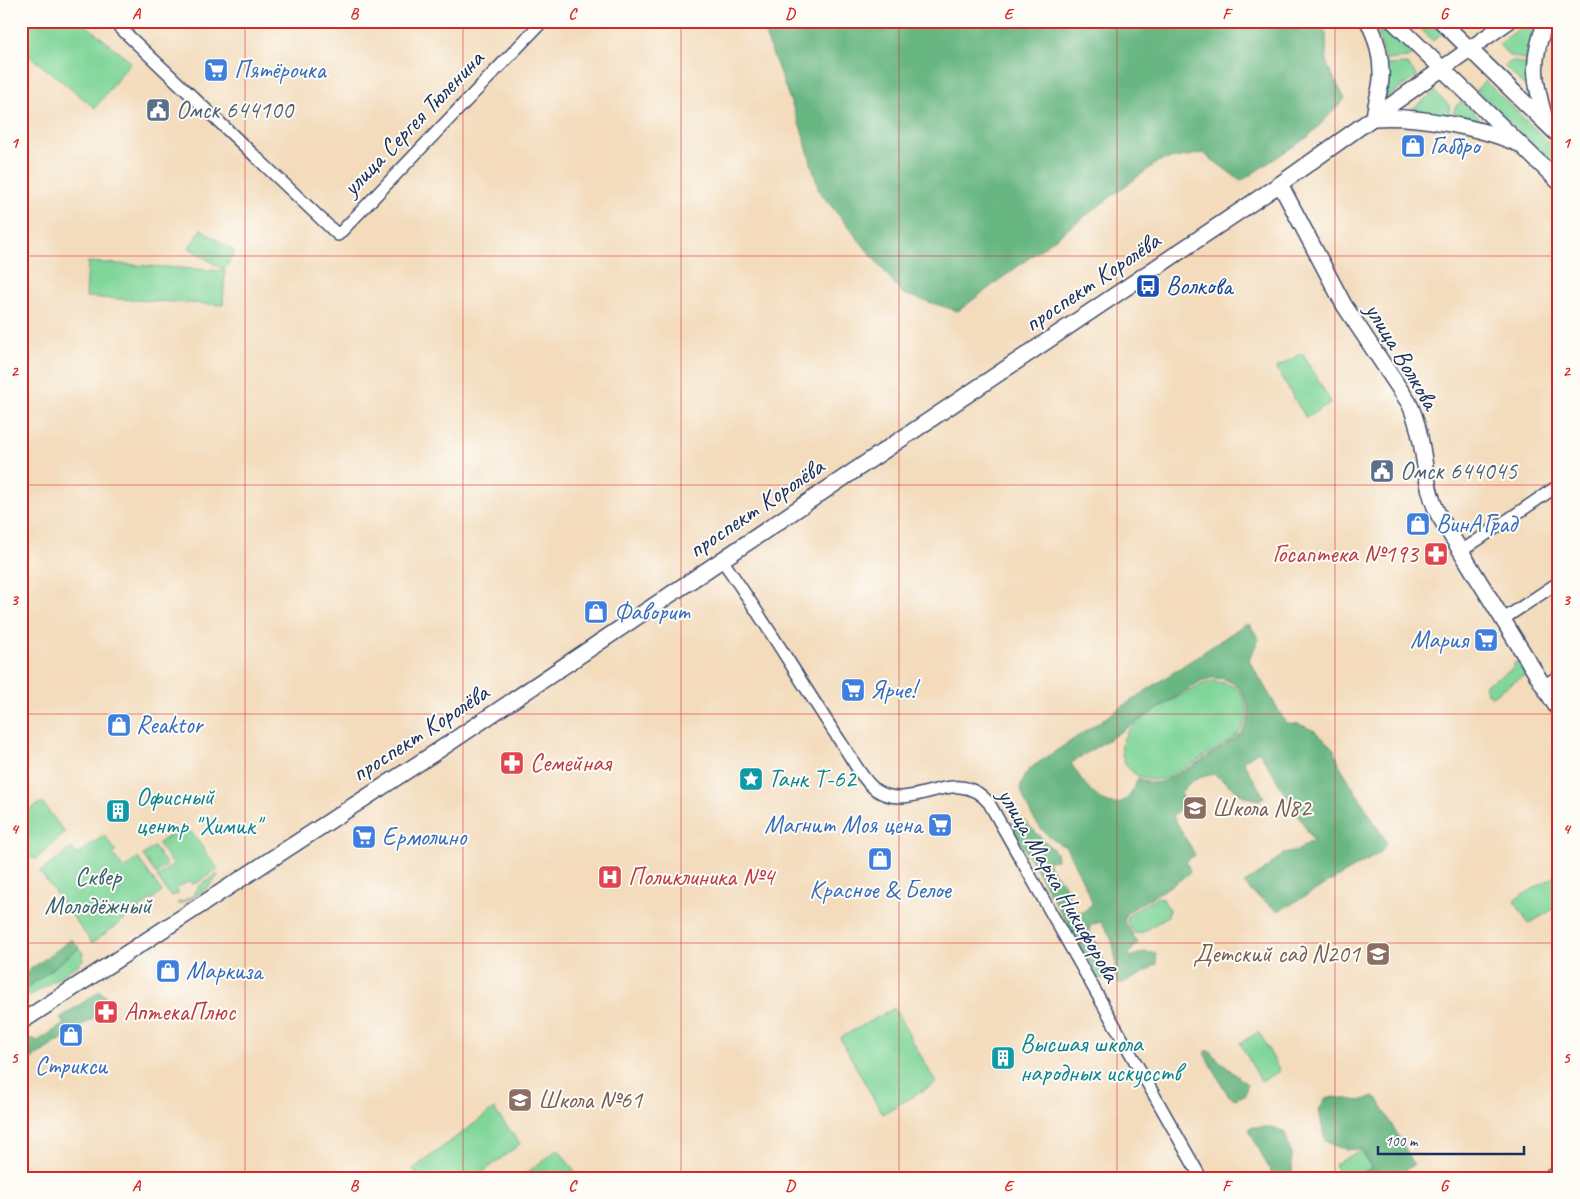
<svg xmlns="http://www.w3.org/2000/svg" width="1580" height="1199" viewBox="0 0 1580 1199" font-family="Caveat,sans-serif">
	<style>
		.green { fill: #80d599; stroke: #4e827c }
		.forest { fill: #68b681; stroke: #427270; fill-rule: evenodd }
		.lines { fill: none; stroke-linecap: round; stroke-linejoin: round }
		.street-casing { stroke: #3b496c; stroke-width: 14 }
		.secondary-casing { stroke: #3b496c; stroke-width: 18 }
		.street { stroke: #fff; stroke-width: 11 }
		.secondary { stroke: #fff; stroke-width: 15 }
		.grid { fill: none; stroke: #d62828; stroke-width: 1; stroke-opacity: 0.55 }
		.labels { text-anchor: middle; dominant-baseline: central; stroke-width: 4; stroke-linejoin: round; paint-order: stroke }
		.shop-label { font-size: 25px; fill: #366cbe; stroke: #fdfcf7; text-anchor: start }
		.service-label { font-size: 25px; fill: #4e5e75; stroke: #fdfcf7; text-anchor: start }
		.street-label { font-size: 25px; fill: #1b2f5e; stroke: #fdfcf7 }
		.transit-label { font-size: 25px; fill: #164399; stroke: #fdfcf7; text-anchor: start }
		.health-label { font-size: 25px; fill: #be3a42; stroke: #fdfcf7; text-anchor: start }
		.culture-label { font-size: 25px; fill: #0d838f; stroke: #fdfcf7; text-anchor: start }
		.education-label { font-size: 25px; fill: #785e54; stroke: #fdfcf7; text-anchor: start }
		.park-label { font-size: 25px; fill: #396170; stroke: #fdfcf7 }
		.neatline { fill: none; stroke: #d62828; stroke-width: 2 }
		.grid-label { font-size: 16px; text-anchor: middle; font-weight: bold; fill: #d62828 }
	</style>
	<rect width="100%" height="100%" fill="#fdfcf7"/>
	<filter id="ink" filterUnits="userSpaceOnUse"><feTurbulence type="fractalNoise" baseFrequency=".02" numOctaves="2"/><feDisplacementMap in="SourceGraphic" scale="10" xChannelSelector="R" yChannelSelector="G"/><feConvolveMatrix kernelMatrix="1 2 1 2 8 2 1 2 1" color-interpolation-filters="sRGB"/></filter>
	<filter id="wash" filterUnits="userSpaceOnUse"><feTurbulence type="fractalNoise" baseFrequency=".0096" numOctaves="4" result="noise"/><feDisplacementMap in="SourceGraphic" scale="20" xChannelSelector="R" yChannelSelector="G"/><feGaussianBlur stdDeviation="1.12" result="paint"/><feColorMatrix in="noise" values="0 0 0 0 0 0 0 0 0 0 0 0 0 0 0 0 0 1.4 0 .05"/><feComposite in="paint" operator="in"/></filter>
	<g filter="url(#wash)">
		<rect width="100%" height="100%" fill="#f3dbbb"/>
		<path class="green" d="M22,21H81L131,62L95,108L21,49Z
			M1375,21H1380L1413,54L1408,58L1385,60Z
			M1412,21H1431L1443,32L1433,41Z
			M1529,21H1541L1529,60L1509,56L1499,44Z
			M1512,61L1529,65L1531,92L1504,66Z
			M1407,64L1417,76L1382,101L1386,65Z
			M1485,81L1547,141L1559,150V171L1476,90Z
			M1435,92L1450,106L1447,119L1408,112Z
			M1462,101L1490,129L1452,120L1455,107Z
			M201,229L235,252L224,270L189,248Z
			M88,262L225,271L223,305L86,297Z
			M1302,353L1331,402L1306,418L1276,368Z
			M1515,662L1519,663L1526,669L1525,675L1492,696L1487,693L1485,685L1512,669Z
			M1211,681C1224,682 1237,685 1243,697C1248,708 1248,720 1241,730C1233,742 1189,765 1174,774C1141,794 1106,758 1129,730C1140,717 1194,687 1211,681Z
			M42,802L65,833L36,859C15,854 21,833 21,815Z
			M184,828L192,833L218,869L197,883L196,882L192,885L189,881L176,889L179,894L172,896L168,893L157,877L173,864L158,844L179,829Z
			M104,835L116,851L113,854L124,869L138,858L162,892L92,943L40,872L72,848L77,855Z
			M154,847L167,865L156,874L143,855Z
			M217,874L218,876C209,889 193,899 178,904L177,903L180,901L182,902L195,894L194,892L199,888L198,887Z
			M1559,874V906L1528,924L1514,900Z
			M1157,897L1162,898L1169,909L1168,916L1141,933H1134L1127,922L1128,915Z
			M79,948L83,953V960L79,964L30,996H26L23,991Z
			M894,1008L936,1083L882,1114L840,1038Z
			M1259,1032L1280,1071L1261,1081L1240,1043Z
			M494,1109L520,1144L475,1178H419L413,1169Z
			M558,1149L580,1178H520Z
			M1361,1150L1371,1168L1353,1178H1341L1334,1165Z"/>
		<path class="forest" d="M760,21H1316L1326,32L1327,65L1345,99L1309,136L1241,181L1203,153L1159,161L958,311L903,294L819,191L803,134Z
			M1244,625H1250L1259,639L1249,660L1286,723L1299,724L1315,731L1334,749L1340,766L1387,843L1380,853L1281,910H1277L1253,893L1244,883L1261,873L1283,854L1297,851L1313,840L1259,751L1243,761L1264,797L1259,800L1245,797L1214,774C1197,778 1191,779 1181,793L1183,805L1173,816L1195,855L1186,861L1190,871L1188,875L1126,913L1124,921L1138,943L1129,953L1130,957L1145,952L1156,953L1157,964L1140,975L1120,984L1114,977C1118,958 1114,936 1100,922L1091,925L1089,930L1108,968L1105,978L1102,979L1098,978L1013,829V822L1020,817L1056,852L1057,860L1048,861C1049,872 1065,880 1068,892C1069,896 1067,900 1070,904C1073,910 1076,911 1083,912L1092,904L1090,896L1066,847C1040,835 1028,813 1020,787L1026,773L1032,767ZM1211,678C1215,678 1219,678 1223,679C1245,685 1257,713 1242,732C1234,742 1173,779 1160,782C1152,784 1144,781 1138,778C1135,785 1132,794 1126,799C1106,818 1080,779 1071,763L1201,681Z
			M72,939L79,948L23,991L21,976Z
			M100,991L114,1004L30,1060L21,1059V1041C28,1036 31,1038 38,1041L64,1024L60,1018Z
			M1206,1051H1211L1217,1059L1247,1084L1245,1095L1235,1099L1228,1095L1205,1055Z
			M1374,1096L1378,1099L1414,1165L1392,1178H1356L1372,1168L1362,1149C1350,1151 1336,1148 1325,1141L1319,1110L1325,1099L1334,1097L1360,1101Z
			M1253,1127H1273L1285,1133L1291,1154L1293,1178H1274L1250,1132L1249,1128Z"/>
	</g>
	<g filter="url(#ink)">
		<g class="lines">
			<defs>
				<path id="street" d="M113,21L338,235L543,21
					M1460,552L1559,485
					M722,560C764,619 800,681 840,741C850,755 862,780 876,790C913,815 955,762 989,803L1201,1178
					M1502,620L1559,582
					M1543,686L1559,676"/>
				<path id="secondary" d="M1368,21C1377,39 1382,59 1381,79C1380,92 1375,105 1374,118
					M1393,21L1559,182
					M1441,21L1559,136
					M1546,21C1530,62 1534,81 1546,122
					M1375,118C1414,115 1480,127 1516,143
					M1280,184L1344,305L1409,403C1427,441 1421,478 1438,514L1559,711
					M21,1022L439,750L692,580L1280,184L1509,21
					M1550,1178L1559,1173"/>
			</defs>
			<use href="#street" class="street-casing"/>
			<use href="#secondary" class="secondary-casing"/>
			<use href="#street" class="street"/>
			<use href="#secondary" class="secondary"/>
		</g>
	</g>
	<path class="grid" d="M245,21V1178M463,21V1178M681,21V1178M899,21V1178M1117,21V1178M1335,21V1178M21,256H1559M21,485H1559M21,714H1559M21,943H1559"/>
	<defs>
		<symbol id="supermarket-square" viewBox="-11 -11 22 22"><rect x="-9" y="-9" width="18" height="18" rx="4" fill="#3f7fe0" stroke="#fdfcf7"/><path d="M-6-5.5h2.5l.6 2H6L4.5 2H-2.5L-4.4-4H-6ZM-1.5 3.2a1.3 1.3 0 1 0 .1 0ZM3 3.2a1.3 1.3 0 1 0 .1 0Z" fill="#fff"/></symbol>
		<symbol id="civic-square" viewBox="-11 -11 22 22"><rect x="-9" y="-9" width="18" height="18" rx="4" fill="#5c6f8a" stroke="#fdfcf7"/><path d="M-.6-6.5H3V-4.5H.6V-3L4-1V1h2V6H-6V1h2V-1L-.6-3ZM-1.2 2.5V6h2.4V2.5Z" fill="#fff"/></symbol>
		<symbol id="shop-square" viewBox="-11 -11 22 22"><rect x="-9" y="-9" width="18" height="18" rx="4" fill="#3f7fe0" stroke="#fdfcf7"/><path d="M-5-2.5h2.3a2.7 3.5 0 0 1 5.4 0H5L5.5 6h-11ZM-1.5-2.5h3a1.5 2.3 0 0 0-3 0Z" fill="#fff"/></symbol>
		<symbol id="bus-square" viewBox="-11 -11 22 22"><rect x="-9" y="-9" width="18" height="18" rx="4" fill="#1a4fb4" stroke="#fdfcf7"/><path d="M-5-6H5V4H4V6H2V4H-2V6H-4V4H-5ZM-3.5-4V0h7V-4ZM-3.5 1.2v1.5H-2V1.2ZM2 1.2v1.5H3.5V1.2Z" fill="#fff"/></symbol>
		<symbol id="pharmacy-square" viewBox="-11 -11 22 22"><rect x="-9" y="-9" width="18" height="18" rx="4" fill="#e0444e" stroke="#fdfcf7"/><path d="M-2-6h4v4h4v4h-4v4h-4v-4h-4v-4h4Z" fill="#fff"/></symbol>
		<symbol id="sight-square" viewBox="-11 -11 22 22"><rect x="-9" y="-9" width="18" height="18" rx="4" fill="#0f9aa8" stroke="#fdfcf7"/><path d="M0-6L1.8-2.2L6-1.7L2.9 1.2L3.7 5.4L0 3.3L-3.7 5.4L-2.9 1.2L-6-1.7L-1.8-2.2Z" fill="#fff"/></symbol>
		<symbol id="school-square" viewBox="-11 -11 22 22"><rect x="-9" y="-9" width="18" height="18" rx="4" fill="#8d6e63" stroke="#fdfcf7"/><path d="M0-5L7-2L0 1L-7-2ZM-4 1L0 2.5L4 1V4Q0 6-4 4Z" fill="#fff"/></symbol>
		<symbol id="building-square" viewBox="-11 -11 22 22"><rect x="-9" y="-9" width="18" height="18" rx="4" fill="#0f9aa8" stroke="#fdfcf7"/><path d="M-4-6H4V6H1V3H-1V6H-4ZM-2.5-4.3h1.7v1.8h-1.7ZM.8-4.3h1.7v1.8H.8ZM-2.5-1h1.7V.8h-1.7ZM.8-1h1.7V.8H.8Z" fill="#fff"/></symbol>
		<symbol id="hospital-square" viewBox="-11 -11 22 22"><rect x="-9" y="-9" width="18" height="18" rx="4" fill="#e0444e" stroke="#fdfcf7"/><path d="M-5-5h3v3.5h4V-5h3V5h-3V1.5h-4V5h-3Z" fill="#fff"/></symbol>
	</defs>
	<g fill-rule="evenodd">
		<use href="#supermarket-square" x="202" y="56" width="28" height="28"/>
		<use href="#civic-square" x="144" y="96" width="28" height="28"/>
		<use href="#shop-square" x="1399" y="132" width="28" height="28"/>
		<use href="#bus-square" x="1134" y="272" width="28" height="28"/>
		<use href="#civic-square" x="1368" y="457" width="28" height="28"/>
		<use href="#shop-square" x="1404" y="510" width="28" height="28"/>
		<use href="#pharmacy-square" x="1422" y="540" width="28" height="28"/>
		<use href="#shop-square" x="582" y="598" width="28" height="28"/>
		<use href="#supermarket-square" x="1472" y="626" width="28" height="28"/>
		<use href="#supermarket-square" x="839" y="676" width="28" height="28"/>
		<use href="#shop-square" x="105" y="711" width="28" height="28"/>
		<use href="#pharmacy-square" x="498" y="749" width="28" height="28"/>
		<use href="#sight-square" x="737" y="765" width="28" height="28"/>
		<use href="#school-square" x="1181" y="794" width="28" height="28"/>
		<use href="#building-square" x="104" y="797" width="28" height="28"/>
		<use href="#supermarket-square" x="926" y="811" width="28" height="28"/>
		<use href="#supermarket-square" x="350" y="823" width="28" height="28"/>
		<use href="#shop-square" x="866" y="845" width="28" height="28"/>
		<use href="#hospital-square" x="596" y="863" width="28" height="28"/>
		<use href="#school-square" x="1364" y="940" width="28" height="28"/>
		<use href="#shop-square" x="154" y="957" width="28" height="28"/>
		<use href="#pharmacy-square" x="92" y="998" width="28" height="28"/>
		<use href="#shop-square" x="57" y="1021" width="28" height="28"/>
		<use href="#building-square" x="989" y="1044" width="28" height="28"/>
		<use href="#school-square" x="506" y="1086" width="28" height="28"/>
	</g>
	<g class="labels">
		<g class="shop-label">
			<text x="234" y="70">Пятёрочка</text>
			<text x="1430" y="146">Габбро</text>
			<text x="1436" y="524">ВинАГрад</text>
			<text x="614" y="612">Фаворит</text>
			<text x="1468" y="640" text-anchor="end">Мария</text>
			<text x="870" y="690">Ярче!</text>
			<text x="136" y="725">Reaktor</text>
			<text x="922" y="825" text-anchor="end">Магнит Моя цена</text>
			<text x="382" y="837">Ермолино</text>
			<text x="880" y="890" text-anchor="middle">Красное &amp; Белое</text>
			<text x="186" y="971">Маркиза</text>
			<text x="71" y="1066" text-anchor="middle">Стрикси</text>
		</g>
		<g class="service-label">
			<text x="176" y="110">Омск 644100</text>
			<text x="1400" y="471">Омск 644045</text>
		</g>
		<g class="street-label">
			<text transform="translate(413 123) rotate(-46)">улица Сергея Тюленина</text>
			<text transform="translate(1092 282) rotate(-34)">проспект Королёва</text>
			<text transform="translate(1402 356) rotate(59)">улица Волкова</text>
			<text transform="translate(756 508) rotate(-34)">проспект Королёва</text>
			<text transform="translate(420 733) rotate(-33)">проспект Королёва</text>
			<text transform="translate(1059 885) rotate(60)">улица Марка Никифорова</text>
		</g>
		<g class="transit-label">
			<text x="1166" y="286">Волкова</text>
		</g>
		<g class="health-label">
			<text x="1418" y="554" text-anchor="end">Госаптека №193</text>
			<text x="530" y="763">Семейная</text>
			<text x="628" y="877">Поликлиника №4</text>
			<text x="124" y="1012">АптекаПлюс</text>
		</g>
		<g class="culture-label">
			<text x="768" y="779">Танк Т-62</text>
			<text x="136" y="797">Офисный<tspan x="136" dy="29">центр "Химик"</tspan></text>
			<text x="1020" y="1044">Высшая школа<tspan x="1020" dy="29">народных искусств</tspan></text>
		</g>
		<g class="education-label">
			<text x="1212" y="808">Школа N82</text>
			<text x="1360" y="954" text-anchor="end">Детский сад N201</text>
			<text x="538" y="1100">Школа №61</text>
		</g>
		<g class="park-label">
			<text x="98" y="877">Сквер<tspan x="98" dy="29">Молодёжный</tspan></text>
		</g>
	</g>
	<rect width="1580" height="1199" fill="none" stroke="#fdfcf7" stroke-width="55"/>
	<path d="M1378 1146v8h146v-8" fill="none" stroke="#1b2f5e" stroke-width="2.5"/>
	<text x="1385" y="1146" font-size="15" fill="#1b2f5e" stroke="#fdfcf7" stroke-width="4" paint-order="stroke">100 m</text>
	<rect x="28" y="28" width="1524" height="1144" class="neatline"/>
	<g class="grid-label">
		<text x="136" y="19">A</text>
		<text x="354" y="19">B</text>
		<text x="572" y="19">C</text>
		<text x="790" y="19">D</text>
		<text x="1008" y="19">E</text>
		<text x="1226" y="19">F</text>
		<text x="1444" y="19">G</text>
		<text x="14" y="148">1</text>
		<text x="1566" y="148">1</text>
		<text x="14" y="376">2</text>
		<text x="1566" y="376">2</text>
		<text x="14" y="605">3</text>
		<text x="1566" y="605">3</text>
		<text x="14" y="834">4</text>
		<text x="1566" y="834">4</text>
		<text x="14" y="1063">5</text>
		<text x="1566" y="1063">5</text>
		<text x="136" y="1191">A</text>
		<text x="354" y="1191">B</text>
		<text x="572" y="1191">C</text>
		<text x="790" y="1191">D</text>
		<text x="1008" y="1191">E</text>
		<text x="1226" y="1191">F</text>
		<text x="1444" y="1191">G</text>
	</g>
</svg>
